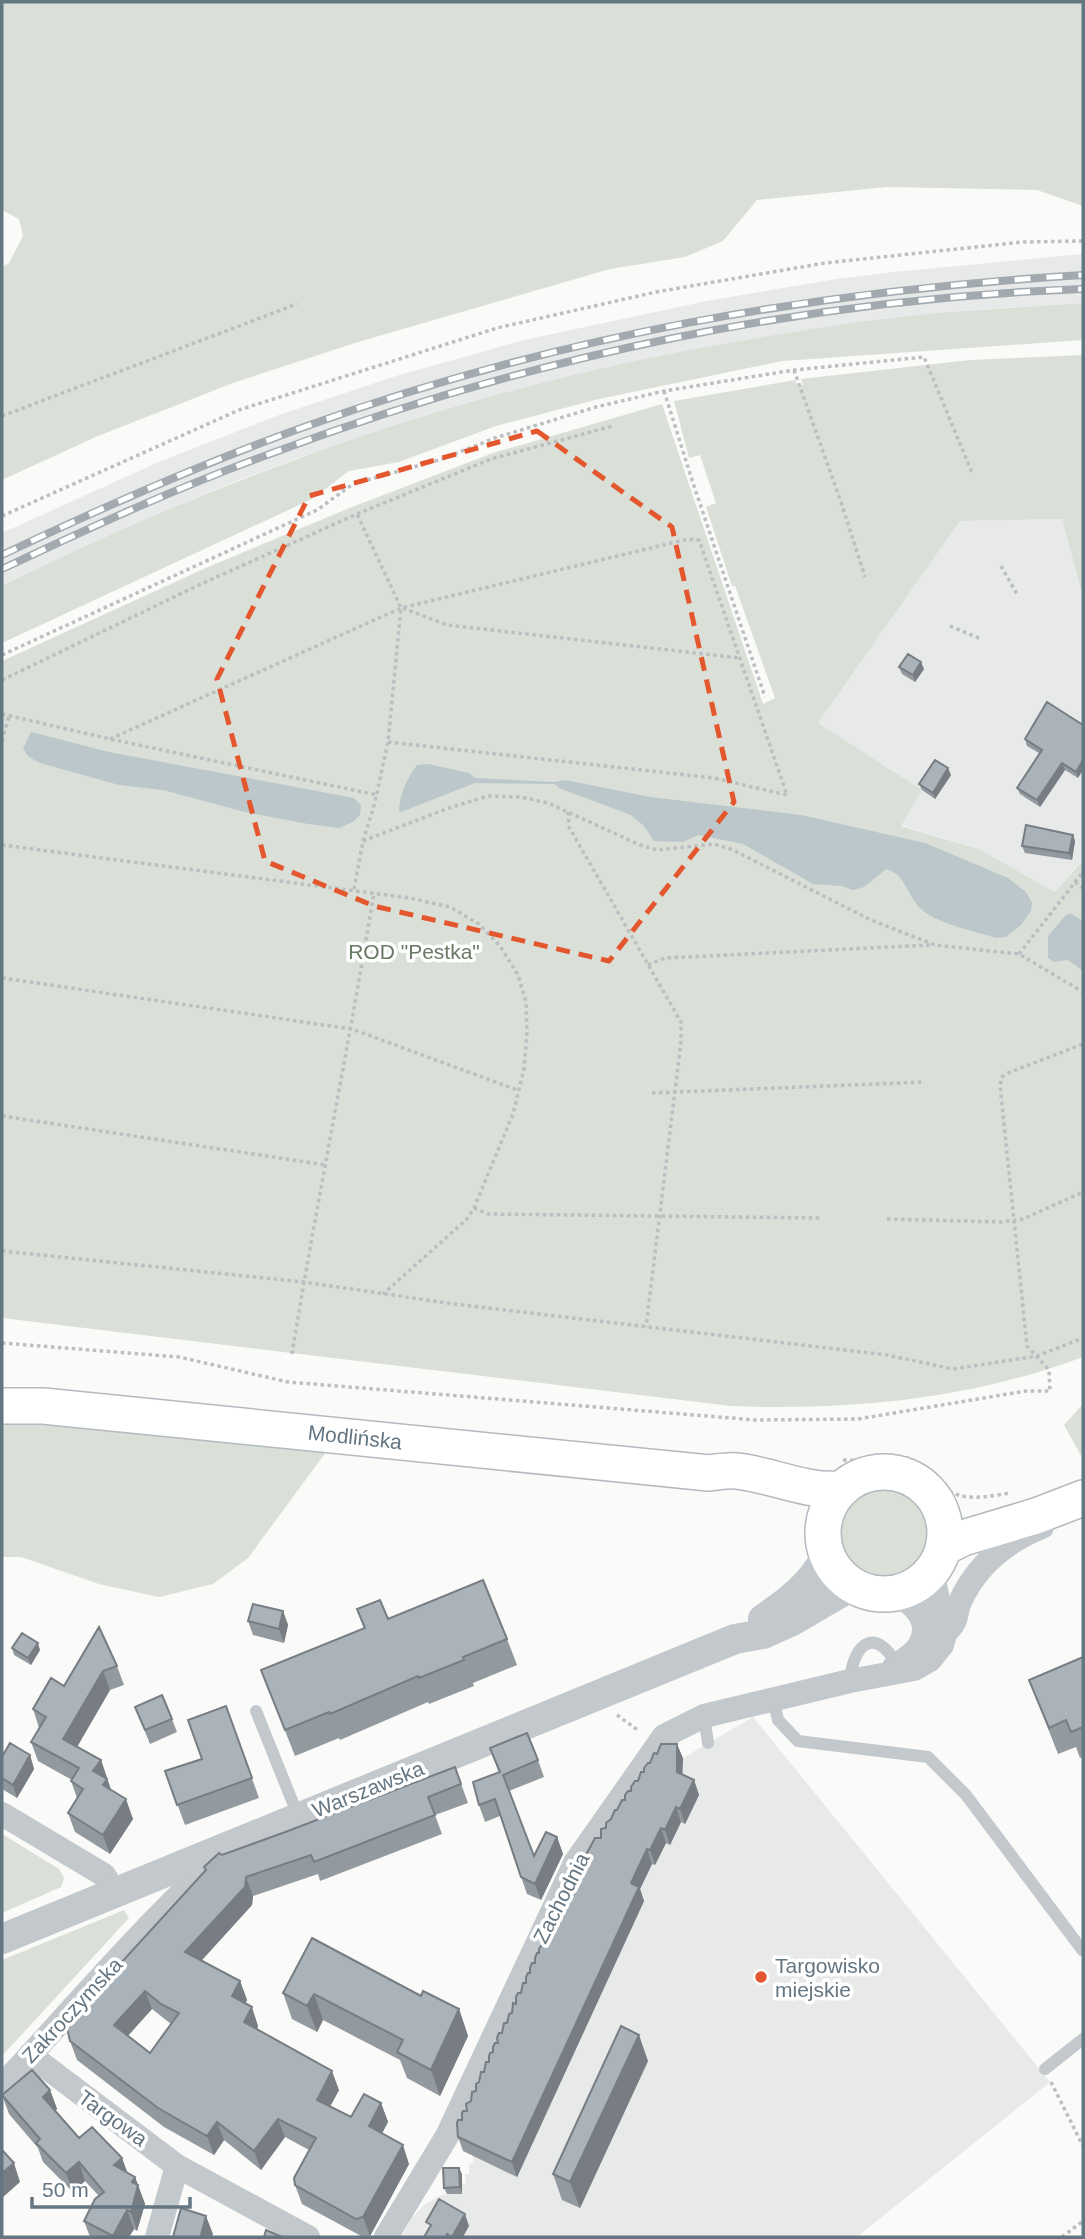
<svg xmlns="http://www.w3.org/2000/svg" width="1085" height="2239" viewBox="0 0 1085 2239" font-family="Arial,sans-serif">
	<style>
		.built { fill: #e8e9e9 }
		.green { fill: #dadfd7 }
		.water { fill: #bbc7cb }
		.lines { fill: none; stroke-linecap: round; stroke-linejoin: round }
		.secondary-casing { stroke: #b3babf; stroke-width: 38 }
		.path { stroke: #bbbfc2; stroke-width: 3.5; stroke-dasharray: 3.5 3.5; stroke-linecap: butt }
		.service { stroke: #c3c8cc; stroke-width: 12 }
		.minor { stroke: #c3c8cc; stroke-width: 24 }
		.tertiary { stroke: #c3c8cc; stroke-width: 30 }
		.secondary { stroke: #fff; stroke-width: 35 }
		.rail-casing { stroke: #a2aab0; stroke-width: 8 }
		.rail { stroke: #fff; stroke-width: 5; stroke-dasharray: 16; stroke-linecap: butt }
		.wall { fill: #929a9f; fill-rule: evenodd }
		.shaded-wall { fill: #777d82 }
		.building { fill: #aab3b9; stroke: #777d82; stroke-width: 2; fill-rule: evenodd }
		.marked { fill: none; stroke: #e4572e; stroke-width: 5; stroke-dasharray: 14 9; stroke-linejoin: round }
		.poi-dot { fill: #e4572e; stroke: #fff; stroke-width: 2.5 }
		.labels { text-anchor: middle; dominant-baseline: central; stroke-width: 7; stroke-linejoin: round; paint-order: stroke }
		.park-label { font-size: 21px; fill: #687a64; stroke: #fff }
		.street-label { font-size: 21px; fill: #657683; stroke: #fff }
		.poi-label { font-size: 21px; fill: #657683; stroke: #fff; text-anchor: start }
	</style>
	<rect width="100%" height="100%" fill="#fafaf8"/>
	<path class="built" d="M1083,254V303L964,311L780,335L654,357L536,385L412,420L295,459L234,482L147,519L2,586V533L161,461L279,415L396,376L524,340L707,301L836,279L893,272Z
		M1062,519L1083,599V859L1055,892L979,849L901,825L921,790L818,723L960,521Z
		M753,1717L1050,2082L857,2237H401L412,2218L424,2205L441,2195L462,2193V2184L466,2183L465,2174H469V2164L473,2163V2154L683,1769V1758Z"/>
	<path class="green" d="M2,2H1083V206L1037,190L887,187L757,200L723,241L685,257L610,269L358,342L233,383L98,436L2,480V267L9,263L23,236L19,219L2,210Z
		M1083,303V340L782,361L599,399L496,426L399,462L349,471L312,499L2,643V586C226,475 465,390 712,346C796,331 880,317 965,311C1004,308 1044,306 1083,303Z
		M1083,355V598L1062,519L960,521L818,723L922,790L901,826L979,849L1055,892L1083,860V1357C971,1399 850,1411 731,1406L2,1318V661L208,567L352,507L493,453L662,404L763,704L775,698L735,586H732L706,507L716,503L700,455L689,458L674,401L795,380L798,386L803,385L801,379L970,360Z
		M1083,1404V1459L1064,1425Z
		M2,1416H36L326,1452L248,1558L213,1584L159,1597L99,1584L21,1557H2Z
		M837 1533a47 47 0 1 1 94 0a47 47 0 1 1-94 0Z
		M2,1834L59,1869L64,1878L61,1887L2,1913Z
		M124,1910L129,1918L2,2056V1960Z"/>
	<path class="water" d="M31,732L109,752L354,798L361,805L360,815L353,822L339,828L308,824L245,812L163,790L119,785L40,763L29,757L23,749Z
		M428,764L469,773L475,778L555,782L565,780L650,797L801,815L925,843L1008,878L1026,892L1032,903L1031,911L1021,925L1006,937L996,938C974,931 939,924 922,910C908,898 906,874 886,869L864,887L853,890L841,886L813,884L743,844L698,835L683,842L654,841L644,826L631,815L559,788L555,784L475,783L401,812L399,810C400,792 407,779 417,765Z
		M1070,913L1083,921V971L1068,960L1054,962L1048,958V936L1064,917Z"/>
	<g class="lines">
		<defs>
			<path id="secondary" d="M2,1406H43L709,1473C718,1472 728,1470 737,1471C773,1475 804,1492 840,1489
				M823 1533a61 61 0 1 1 122 0a61 61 0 1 1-122 0Z
				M943,1548L963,1538L1036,1516L1083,1498"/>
		</defs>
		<use href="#secondary" class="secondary-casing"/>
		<path class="path" d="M794,370L841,502L865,577
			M664,391L693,483L765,697
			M2,416L297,304
			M2,516L239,410L497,328L656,292L825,263L1023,242L1083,241
			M1001,566L1017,594
			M403,608L447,625L740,658
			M950,626L981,639
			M2,655L317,510L353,484L442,459L495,438L596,407L664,391L794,370L924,357L973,475
			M2,680L199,585L357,514L491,459L613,426
			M2,714L110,739L377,795
			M110,739L401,608L688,539L699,540L787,795
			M2,741L9,716
			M388,742L714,778L787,795
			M568,812L569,827L681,1022V1042L646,1327
			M363,841L449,808L488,796L521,797L548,803L640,845L657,850L714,844L731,849L871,920L935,945L1019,954L1083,992
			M2,845L410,898L450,907L479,924L500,946L518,975L526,1002L527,1033L524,1069L513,1114L474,1208L466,1220L383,1294
			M1075,882L1083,888
			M354,889L363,841L375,802L388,742L401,608L357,514
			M1019,954L1083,872
			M648,965L665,958L931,945
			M2,978L352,1029L517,1090
			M652,1093L925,1082
			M2,1116L326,1165
			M474,1208L488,1214L822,1218
			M887,1219L1001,1222L1023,1219L1083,1192
			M2,1251L304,1282L454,1304L887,1355L953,1369L1037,1356L1083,1338
			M2,1343L179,1357L288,1382L756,1420L858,1419L1026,1391H1050L1049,1370L1027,1346L1000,1085L1002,1077L1008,1073L1083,1044
			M292,1354C317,1200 349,1046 374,892
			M843,1460C868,1462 886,1449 913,1460C927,1466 935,1478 946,1488C962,1503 990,1496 1010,1493
			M617,1715L639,1731
			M1051,2082L1083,2146
			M1062,2237L1083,2221"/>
		<path class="service" d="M850,1681C853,1644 875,1625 897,1665
			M773,1699L778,1720L798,1741L928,1757L966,1795L1083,1951
			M256,1711L299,1818
			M704,1716L708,1743
			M1045,2069L1083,2039"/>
		<path class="minor" d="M945,1634C948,1630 953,1625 955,1620C957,1615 957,1609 959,1604C975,1567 1005,1542 1042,1527
			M894,1667C902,1661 914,1654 919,1646C934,1623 914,1602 894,1594
			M2,1814L104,1875L115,1893
			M30,2055L177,2166L308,2237
			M2,2086C75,2007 146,1923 226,1851
			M157,2237L177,2166
			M386,2237L447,2136L575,1863L664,1736L704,1716L850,1681L914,1669L930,1660L942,1645L945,1634L935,1585L928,1575"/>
		<path class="tertiary" d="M763,1619C789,1601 812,1584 827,1555
			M2,1939L735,1639L763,1634L792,1621L852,1586"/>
		<use href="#secondary" class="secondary"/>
		<defs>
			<path id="rail" d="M2,555C101,508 201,464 304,427C558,336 814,291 1083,275
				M2,569C89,528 176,488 267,455C528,357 805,299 1083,289"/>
		</defs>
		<use href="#rail" class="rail-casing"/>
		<use href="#rail" class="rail"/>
	</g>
	<path class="wall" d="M899,667L924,669L915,682L902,674Z
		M1083,725L1078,778L1065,770L1040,807L1020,794L1017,788L1039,753L1027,746L1025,739Z
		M951,775L935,799L922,790L919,784Z
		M1073,835L1075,841L1072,860L1025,853L1022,846Z
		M357,1609L388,1619L507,1639L517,1665L473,1683L474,1686L429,1704L428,1702L340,1740L339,1738L295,1756L261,1670L364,1629Z
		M283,1611L288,1625L284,1643L253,1635L248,1621Z
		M12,1648L40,1650L31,1665L14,1655Z
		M1083,1657V1757L1080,1758L1076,1747L1058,1754L1029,1680Z
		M117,1666L124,1685L110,1690L77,1747L101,1760L111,1790L133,1819L110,1854L75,1832L68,1813L77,1798L71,1781L72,1780L38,1761L31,1742L39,1728L33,1709L64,1686Z
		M226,1706L259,1798L185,1825L165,1771L202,1759Z
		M135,1707L172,1719L177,1732L150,1744Z
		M490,1748L538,1760L544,1777L509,1791L534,1856L557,1837L563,1854L541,1900L527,1894L500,1816L485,1822L479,1805L499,1773Z
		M30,1755L34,1769L17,1798L2,1789V1757Z
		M683,1758L682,1775L694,1780L699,1795L685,1824L681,1822L670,1845L666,1843L655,1865L652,1864L640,1889L644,1901L517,2177L463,2151L458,2137L462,2120L502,2033L587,1853L601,1838L611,1819L650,1763Z
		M455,1767L468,1803L435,1815L442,1834L320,1881L318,1874L253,1896L252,1905L202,1960L240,1981L247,2000L245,2004L258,2026L257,2030L339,2090L330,2106L351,2117L381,2103L388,2122L382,2133L409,2164L370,2236L363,2237L302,2204L295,2185L309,2150L285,2137L261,2170L224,2140L214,2155L164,2127L77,2060L70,2041L205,1871L204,1867L222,1855L288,1831ZM152,2009L171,2024L150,2053L128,2036Z
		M283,1993L421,1996L459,2009L468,2036L440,2096L407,2078L400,2060L323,2020L317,2032L292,2019Z
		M648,2061L580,2208L562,2200L553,2174Z
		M50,2090L57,2109L55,2111L79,2138L122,2158L127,2173L135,2177L145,2204L137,2231L134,2229L129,2237H90L84,2221L99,2196L85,2181L73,2192L43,2162L38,2148L9,2114L2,2095Z
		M462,2174V2194H447L444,2188Z"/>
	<path class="shaded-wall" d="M921,662L924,669L915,682L913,675Z
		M1083,760V770L1078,778L1076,772Z
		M1062,763L1065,770L1040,807L1037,800Z
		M948,768L951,775L935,799L933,793Z
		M1073,835L1075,841L1072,860L1069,853Z
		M283,1611L288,1625L284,1643L279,1629Z
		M38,1643L40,1650L31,1665L28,1658Z
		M103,1671L110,1690L70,1759L63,1739Z
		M677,1744L683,1758L682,1787L677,1772Z
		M30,1755L34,1769L17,1798L13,1785Z
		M101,1760L114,1799L110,1805L93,1771Z
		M694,1780L699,1795L685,1824L680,1809Z
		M126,1799L133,1819L110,1854L103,1835Z
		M676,1807L681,1822L670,1845L665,1830Z
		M661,1828L666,1843L655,1865L650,1850Z
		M557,1837L563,1854L541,1900L535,1884Z
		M647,1849L652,1864L640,1889L644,1901L517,2177L512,2162L631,1883Z
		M246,1877L253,1896L252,1905L192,1971L185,1952Z
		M240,1981L247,2000L239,2015L232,1996Z
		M145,1991L152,2009L121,2043L114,2025Z
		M314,1994L323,2020L317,2032L307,2006Z
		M252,2007L258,2026L251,2041L244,2022Z
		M459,2009L468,2036L440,2096L431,2070Z
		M639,2035L648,2061L580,2208L570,2182Z
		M332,2071L339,2090L324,2118L317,2100Z
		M50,2090L57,2109L50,2116L43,2097Z
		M381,2103L388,2122L376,2145L369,2126Z
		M278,2119L285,2137L261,2170L254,2151Z
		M217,2122L224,2140L214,2155L207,2136Z
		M403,2145L409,2164L370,2236L363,2217Z
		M122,2158L129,2177L114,2165Z
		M79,2162L85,2181L73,2192L66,2173Z
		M14,2163L20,2182L2,2198V2173Z
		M459,2168L462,2174V2194L460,2187Z
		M135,2177L145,2204L137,2231L131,2212L132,2182Z
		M127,2210L134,2229L129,2237H114L113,2236Z
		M465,2214L469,2226L463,2237H452Z
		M206,2216L213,2234L212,2237H202L201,2235Z"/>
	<path class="building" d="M908,654L921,662L913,675L899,667Z
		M1047,702L1083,725V760L1076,772L1062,763L1037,800L1017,788L1042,750L1025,739Z
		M935,760L948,768L933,793L919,784Z
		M1026,825L1073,835L1069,853L1022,846Z
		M483,1580L507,1639L463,1657L464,1660L419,1678L418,1676L330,1714L329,1712L285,1730L261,1670L365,1628L357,1609L380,1600L388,1619Z
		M253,1604L283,1611L279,1629L248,1621Z
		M99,1627L117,1666L103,1671L63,1739L101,1760L93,1771L107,1779L103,1785L126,1799L103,1835L68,1813L83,1789L71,1781L79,1768L31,1742L46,1717L33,1709L51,1678L64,1686Z
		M22,1633L38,1643L28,1658L12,1648Z
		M1083,1657V1727L1071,1732L1066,1720L1049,1728L1029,1680Z
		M162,1695L172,1719L145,1730L135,1707Z
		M226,1706L252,1778L177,1805L165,1771L202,1759L188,1720Z
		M527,1733L538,1760L503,1775L534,1856L546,1832L557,1837L535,1884L521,1877L495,1799L479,1805L473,1782L500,1772L490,1748Z
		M10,1743L30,1755L13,1785L2,1778V1757Z
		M661,1744H677V1772L694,1780L680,1809L676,1807L665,1830L661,1828L650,1850L647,1849L631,1883L639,1887L512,2162L458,2137L457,2123L458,2120H462V2113L463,2111H467L466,2104L471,2101L472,2092L476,2091V2084L479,2082L481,2072H484L486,2062H489V2056L490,2053L493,2052V2047L495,2043H498L497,2038L499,2033H502L504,2023H507L509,2014L512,2013L513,2003L516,2004V1997L518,1993H521L523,1983H526V1977L528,1973H530V1968L532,1963H535V1958L537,1953H539V1949L543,1943L546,1934H548V1930L550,1925H552V1920L583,1856L587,1853L595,1838H601V1829L606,1828V1823L611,1819L615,1810H617L622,1800H625V1795L628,1791H631V1787L635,1781H638L641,1772H644V1768L648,1763H650L654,1753L657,1754Z
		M455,1767L461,1784L428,1797L435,1815L314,1862L311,1855L246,1877L245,1887L185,1952L240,1981L232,1996L252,2007L244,2022L332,2071L317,2100L351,2117L364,2094L381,2103L369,2126L403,2145L363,2217L356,2219L295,2185L294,2178L316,2138L278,2119L254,2151L217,2122L207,2136L158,2108L70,2041L66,2023L206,1870L204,1867L219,1853L222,1855L288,1831ZM145,1991L161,2004L179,2013L150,2053L114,2025Z
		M312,1938L421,1996L423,1991L459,2009L431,2070L397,2052L403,2040L314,1994L307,2006L283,1993Z
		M621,2026L639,2035L570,2182L553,2174Z
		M32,2070L50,2090L43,2097L79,2138L92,2127L122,2158L114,2165L135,2177L132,2182L138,2185L131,2212L127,2210L113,2236L84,2221L95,2199L104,2192L79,2162L66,2173L36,2143L40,2139L2,2095Z
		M2,2150L14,2163L2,2173Z
		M443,2168H459L460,2187L444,2188Z
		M439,2199L465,2214L452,2237L447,2234L446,2237H424L431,2225L426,2222Z
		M181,2208L206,2216L201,2235L205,2236V2237H173Z
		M266,2230L282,2237H264Z"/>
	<path class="marked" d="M537,431L672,527L734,802L609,961L374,906L265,861L217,679L309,496Z"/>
	<circle class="poi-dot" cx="761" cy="1977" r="7"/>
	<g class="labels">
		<g class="park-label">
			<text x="414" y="951">ROD "Pestka"</text>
		</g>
		<g class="street-label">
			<text transform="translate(355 1437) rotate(6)">Modlińska</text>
			<text transform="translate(368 1789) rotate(-22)">Warszawska</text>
			<text transform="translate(561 1898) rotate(-63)">Zachodnia</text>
			<text transform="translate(72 2010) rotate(-47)">Zakroczymska</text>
			<text transform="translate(113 2118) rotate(36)">Targowa</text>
		</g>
		<g class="poi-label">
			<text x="775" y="1965">Targowisko<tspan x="775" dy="24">miejskie</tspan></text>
		</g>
	</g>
	<rect width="1085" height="2239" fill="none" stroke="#657683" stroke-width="7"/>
	<path d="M32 2197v10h158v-10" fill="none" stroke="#657683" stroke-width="3.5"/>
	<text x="42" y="2197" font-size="21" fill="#657683" stroke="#ffffff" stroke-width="5" paint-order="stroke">50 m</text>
</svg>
